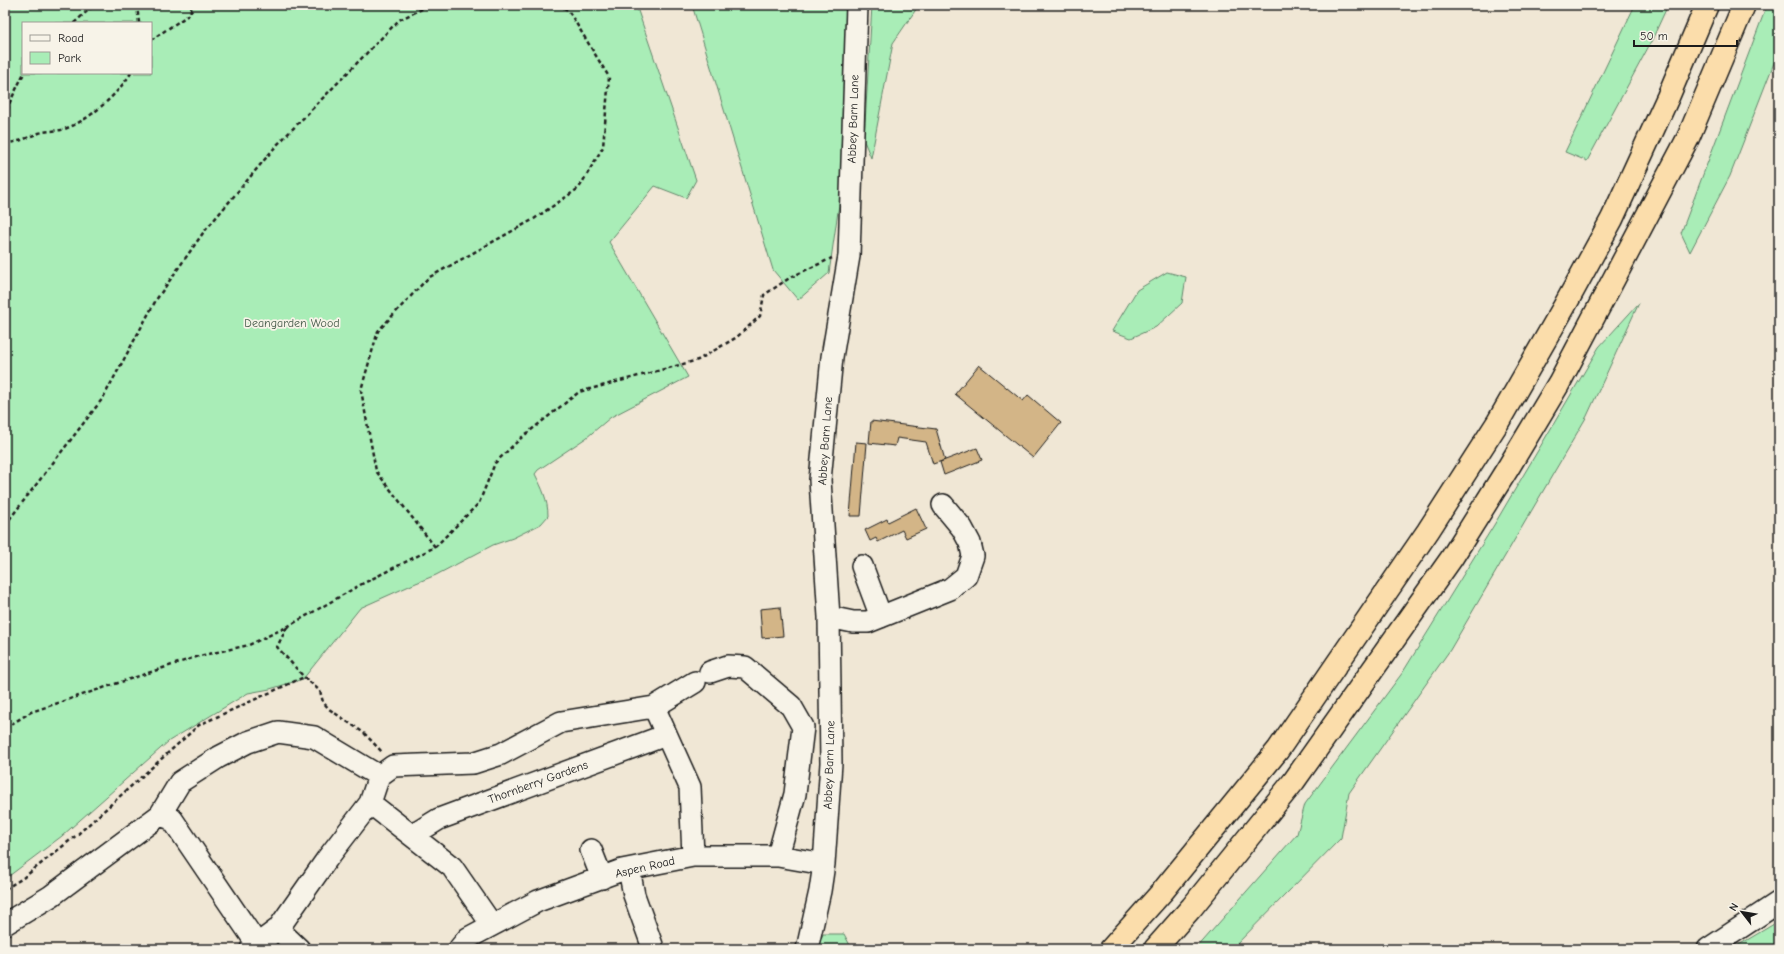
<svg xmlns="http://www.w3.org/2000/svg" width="1784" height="954" viewBox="0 0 1784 954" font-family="'Comic Neue',sans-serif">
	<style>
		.green { fill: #a9edb7; stroke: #62846a; fill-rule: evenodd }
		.building { fill: #d3b587; stroke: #1c1c1c }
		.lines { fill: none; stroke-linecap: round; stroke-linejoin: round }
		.minor-casing { stroke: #1c1c1c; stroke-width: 24 }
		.highway-casing { stroke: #1c1c1c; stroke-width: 25 }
		.path { stroke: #1c1c1c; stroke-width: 2.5; stroke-dasharray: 4 3; stroke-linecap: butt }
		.minor { stroke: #f7f3e8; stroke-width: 21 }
		.highway { stroke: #fbddab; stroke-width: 22 }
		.labels { text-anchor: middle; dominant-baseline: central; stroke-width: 3.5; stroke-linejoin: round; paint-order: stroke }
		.street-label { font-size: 12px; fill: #1c1c1c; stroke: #f7f3e8 }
		.park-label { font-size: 12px; fill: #465b4a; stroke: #f7f3e8 }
	</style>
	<rect width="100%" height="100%" fill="#f0e7d5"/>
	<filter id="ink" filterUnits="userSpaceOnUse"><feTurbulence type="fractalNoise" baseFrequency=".025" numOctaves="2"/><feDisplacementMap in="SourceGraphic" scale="8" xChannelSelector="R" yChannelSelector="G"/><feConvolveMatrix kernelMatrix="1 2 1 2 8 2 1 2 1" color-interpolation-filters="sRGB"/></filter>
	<g filter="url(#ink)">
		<path class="green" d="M5,5H636L696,180L686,198L655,186L609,242L688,377L611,417L586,438L538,470L535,474C542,488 548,500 548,516L541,524L513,538L493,545L436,575L416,583L360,608L303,679L270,689L248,693L169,741L62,836L5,879ZM23,23H151V73H23Z
			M692,5H857L851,122L829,273L798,300L773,270Z
			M872,5H919L893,43L871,158L864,141Z
			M1635,5H1668L1650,44L1587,161L1565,152Z
			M1767,5H1779V50L1730,176L1690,252L1681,233Z
			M1167,272L1186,277L1182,303L1156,327L1131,338L1112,331L1137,290Z
			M1639,303L1587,416L1450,650L1349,793L1341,838L1232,949H1196L1297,834L1305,804L1403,672L1494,525L1599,347Z
			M1779,921V949H1732Z
			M823,934H844L852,949H817Z"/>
		<path class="building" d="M979,365L1023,401L1028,395L1061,423L1033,458L955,394Z
			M871,421L936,429L945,460L933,464L926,442L897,438L895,446L869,443Z
			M856,442L867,443L861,516H850Z
			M977,448L982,460L944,475L940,462Z
			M916,508L926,529L906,538L902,530L878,542L876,538L870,541L865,530L887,519L888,522Z
			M780,607L783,636L762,638L760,609Z"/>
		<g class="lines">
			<defs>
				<path id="minor" d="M862,566L881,617
					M829,617L853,622H868L950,589L966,576L973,556L970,543L962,528L943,505
					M710,672L728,666L745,667L791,706L803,727L795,794L778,856
					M654,707L695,682
					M379,776L370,803L452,867L492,925
					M413,835L439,819L666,735
					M591,850L602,878
					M629,869L634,895L652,945
					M5,924L51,896L160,815
					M278,929L299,949
					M257,944L172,819L160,815L180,782L219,757L248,742L278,732L314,737L379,776L393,766L473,763L501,754L561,722L654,707L690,787L693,856
					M251,949L278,929L327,859L370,803
					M459,949L468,938L538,901L622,870L693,856H778L824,864
					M807,949L820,891L824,864L831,763L829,617L820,480L832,357L849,256L857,5
					M1708,949L1779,902"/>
				<path id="highway" d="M1111,949L1162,892L1278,750L1428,531L1498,422L1564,307L1612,219L1668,97L1707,5
					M1155,949L1192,907L1294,781L1451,559L1508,468L1559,383L1688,138L1744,5"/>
			</defs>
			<use href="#minor" class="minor-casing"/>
			<use href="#highway" class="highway-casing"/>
			<path class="path" d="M137,5L139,23
				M74,23L94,5
				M151,40L190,14L192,5
				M5,124L9,104L24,73
				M5,141L8,143C20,142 28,137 39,133C46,131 54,131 61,130C87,123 117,95 131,73
				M5,525L103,398L156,300L203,233L276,146L399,20L430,5
				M435,547L376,471L361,390L378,331L428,278L534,219L579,188L603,147L609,77L568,10L558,5
				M287,627L277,647L304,677L320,691L323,702L329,709L364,733L383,753
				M5,728L31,712L199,656L249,645L287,627L360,585L435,547L479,503L495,463L521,438L579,392L698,360L737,337L760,316L764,295L791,277L832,258
				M5,889L23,878L78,834L199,725L304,677"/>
			<use href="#minor" class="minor"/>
			<use href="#highway" class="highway"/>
		</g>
	</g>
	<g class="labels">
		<g class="street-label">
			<text transform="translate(853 119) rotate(-88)">Abbey Barn Lane</text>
			<text transform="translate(825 441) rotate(-86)">Abbey Barn Lane</text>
			<text transform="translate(829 765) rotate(-88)">Abbey Barn Lane</text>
			<text transform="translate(538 782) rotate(-20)">Thornberry Gardens</text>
			<text transform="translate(645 867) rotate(-13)">Aspen Road</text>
		</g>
		<g class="park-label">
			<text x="292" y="323">Deangarden Wood</text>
		</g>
	</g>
	<rect width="1784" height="954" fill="none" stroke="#f7f3e8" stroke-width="20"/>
	<rect x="10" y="10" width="1764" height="934" fill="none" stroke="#1c1c1c" stroke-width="1.5" filter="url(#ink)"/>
	<rect x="22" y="22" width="130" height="52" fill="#f7f3e8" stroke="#9f9d96"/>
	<rect x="30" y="35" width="20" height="6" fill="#f7f3e8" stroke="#9f9d96"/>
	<text x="58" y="42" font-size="12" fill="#1c1c1c">Road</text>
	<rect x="30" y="52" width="20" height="12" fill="#a9edb7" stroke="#9f9d96"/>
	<text x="58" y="62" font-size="12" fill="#1c1c1c">Park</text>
	<g transform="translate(1742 912) rotate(301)" stroke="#f7f3e8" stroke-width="3" paint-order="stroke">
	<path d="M0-3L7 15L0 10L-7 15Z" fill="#1c1c1c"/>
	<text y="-6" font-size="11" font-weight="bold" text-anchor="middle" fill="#1c1c1c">N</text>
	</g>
	<path d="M1634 40v6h103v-6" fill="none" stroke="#1c1c1c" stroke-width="2"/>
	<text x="1640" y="40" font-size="12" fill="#1c1c1c" stroke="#f7f3e8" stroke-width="3" paint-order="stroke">50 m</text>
</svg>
